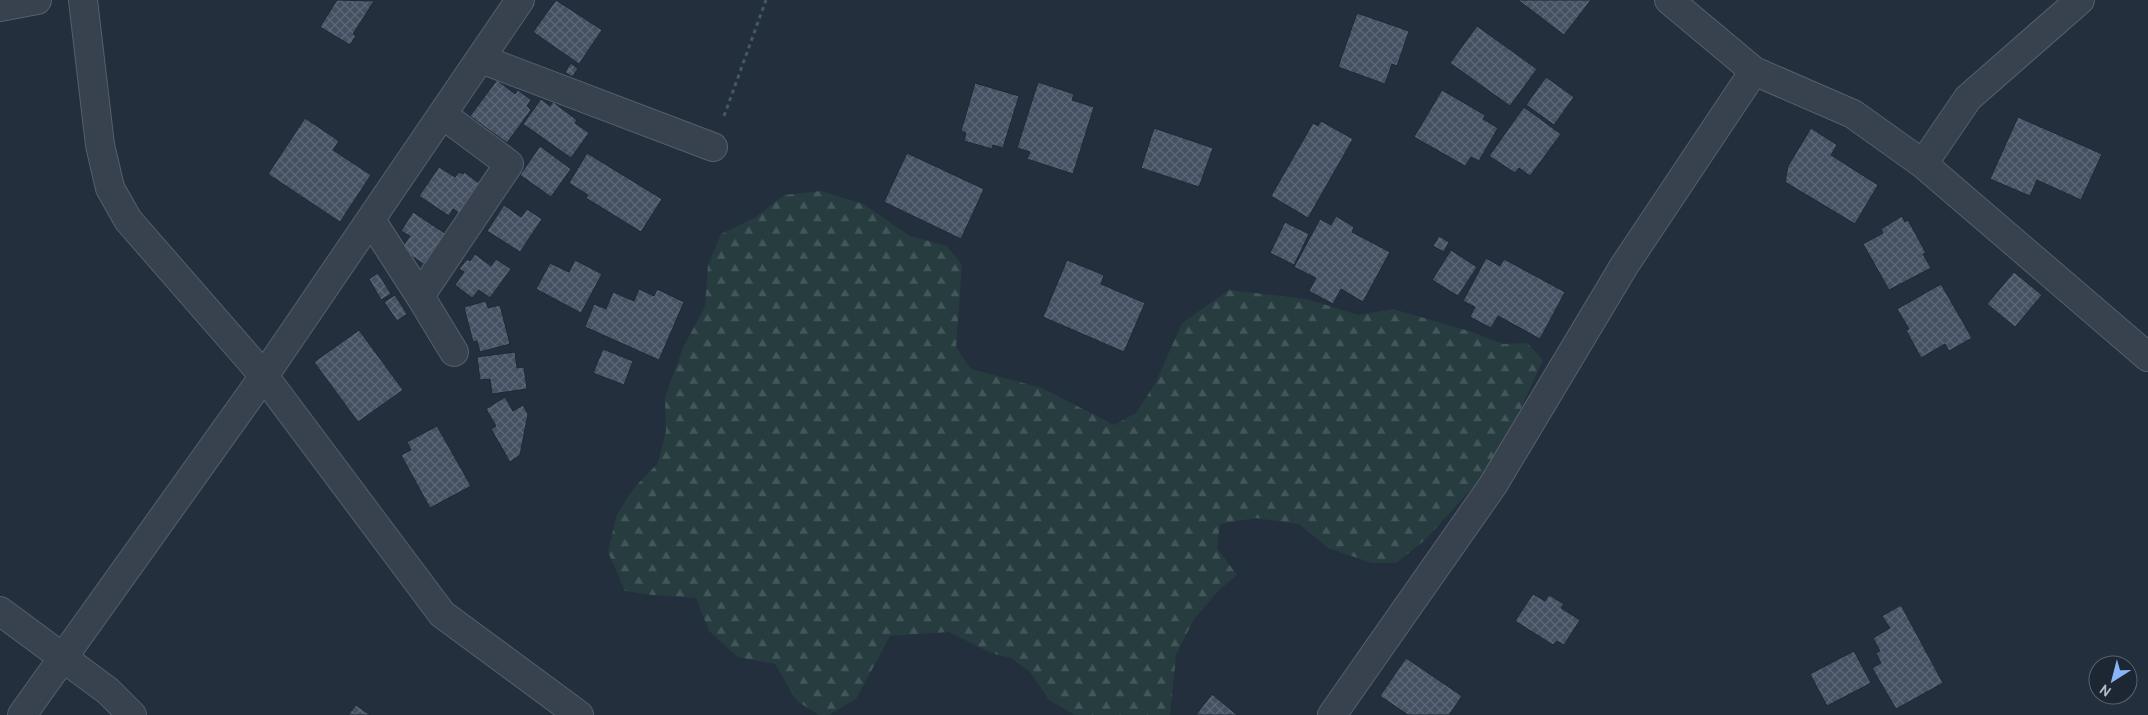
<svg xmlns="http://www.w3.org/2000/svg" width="2148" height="715" viewBox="0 0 2148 715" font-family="Cabin,sans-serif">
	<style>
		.forest { fill: url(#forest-firs) }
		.building { fill: url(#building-cross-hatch); stroke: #1f2835 }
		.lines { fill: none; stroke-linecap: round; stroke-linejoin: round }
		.minor-casing { stroke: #565f6c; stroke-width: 30 }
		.path { stroke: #44595c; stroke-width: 3; stroke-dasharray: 4 4; stroke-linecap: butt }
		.minor { stroke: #38414e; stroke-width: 28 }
	</style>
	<defs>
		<pattern id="forest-firs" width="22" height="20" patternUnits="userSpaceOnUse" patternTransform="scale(1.25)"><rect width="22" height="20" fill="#263c3f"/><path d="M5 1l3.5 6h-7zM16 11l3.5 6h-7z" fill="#435659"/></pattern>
		<pattern id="building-cross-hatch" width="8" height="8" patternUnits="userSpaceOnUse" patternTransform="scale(1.25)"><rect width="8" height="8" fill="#455162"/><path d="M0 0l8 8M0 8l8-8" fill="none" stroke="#5d6877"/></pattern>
	</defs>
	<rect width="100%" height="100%" fill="#242f3e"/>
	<path class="forest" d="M821,191L863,204L910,236L947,246L962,265L956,347L971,369L1042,388L1114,425L1136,413L1156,382L1182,323L1229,290L1307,299L1358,315L1393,309L1472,332L1503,344L1527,343L1543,360L1518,415L1486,473L1426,539L1396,563H1372L1328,548L1299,524L1255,518L1220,524L1217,548L1237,575L1219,590L1194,619L1176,655L1170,715H1075L1049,700L1030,672L1011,658L991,653L949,632L890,636L856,699L829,715H819L797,701L775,664L738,657L709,631L696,598L652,595L625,591L608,552L617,514L634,488L658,463L666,431L665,397L683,348L705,306L708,265L721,234L756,217L784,195Z"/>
	<path class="building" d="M337,0L374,1L353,34L356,36L350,45L320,27Z
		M556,0L602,30L579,64L533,32Z
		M1518,0H1591L1564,35Z
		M1357,13L1409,31L1397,66L1392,64L1385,84L1338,67Z
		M1477,26L1537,69L1510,106L1450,63Z
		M571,63L578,69L572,77L565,72Z
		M1546,77L1574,97L1554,125L1526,105Z
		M497,80L515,94L518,90L531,100L527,106L531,110L507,143L470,116Z
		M1038,82L1074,94L1072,100L1094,107L1073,174L1027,159L1030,152L1017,148Z
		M975,83L1019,96L1003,148L993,145L992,149L964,141L966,133L961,131Z
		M1442,90L1485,115L1483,119L1498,128L1479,161L1471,157L1465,166L1414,137Z
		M541,99L550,106L553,102L577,120L575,123L589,133L571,158L523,124Z
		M1524,107L1561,134L1530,176L1519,168L1515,173L1489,156Z
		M2018,117L2102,154L2081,200L2037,180L2030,196L1990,179Z
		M305,118L339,141L333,150L371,175L340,222L268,174Z
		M1321,121L1353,139L1308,218L1271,196L1313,123L1318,126Z
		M1154,128L1213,148L1199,187L1141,168Z
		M1811,128L1837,145L1831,155L1878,185L1855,224L1785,182L1788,166Z
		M540,146L571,169L551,197L520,175Z
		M587,153L662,199L641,232L586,198L588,195L569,183Z
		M907,153L984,189L961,239L884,202Z
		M439,167L455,177L459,172L463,174L464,172L479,183L474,191L476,192L462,215L453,209L449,216L419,196Z
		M504,205L521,217L527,209L542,219L520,252L487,231Z
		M413,212L449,236L428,267L401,249L410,236L401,231Z
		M1336,216L1354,227L1352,232L1390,252L1363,302L1341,289L1333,304L1309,291L1316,278L1294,267L1320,219L1331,225Z
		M1902,216L1905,222L1908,220L1926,253L1923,254L1931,268L1889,290L1863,244L1883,233L1881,229Z
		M1285,222L1309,234L1294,265L1270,253Z
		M1439,236L1449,242L1444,252L1433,246Z
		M1451,250L1477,267L1458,296L1432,280Z
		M475,254L491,266L496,259L511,269L490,298L479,290L472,298L455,285L464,272L459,269L467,259L470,261Z
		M1486,258L1500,266L1504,259L1565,292L1540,339L1498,316L1491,328L1470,317L1475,307L1463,301Z
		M575,260L602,274L581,313L536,289L550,263L569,272Z
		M1067,260L1104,275L1101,284L1145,303L1124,352L1043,317Z
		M2014,272L2042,295L2015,327L1987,304Z
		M378,273L391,294L381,300L369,279Z
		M1941,284L1972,338L1949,351L1945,344L1921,358L1906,330L1909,329L1897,309Z
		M639,289L654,296L657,289L684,302L659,360L585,327L594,304L606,309L613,292L634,301Z
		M395,295L407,314L397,321L384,302Z
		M486,301L488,308L500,305L510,344L480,352L477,341L473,342L464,307Z
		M359,330L403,390L358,422L314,362Z
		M603,349L633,361L624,385L593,373Z
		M515,352L517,368L524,367L527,389L492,394L490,379L480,380L477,357Z
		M505,397L513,411L523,405L528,414L520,455L510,462L491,429L496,426L486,409Z
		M437,426L471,486L430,508L401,455L411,450L407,442Z
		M1533,594L1545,601L1549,595L1564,604L1561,608L1580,620L1564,645L1557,641L1553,645L1515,621Z
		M1901,605L1943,683L1896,709L1872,668L1881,663L1876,653L1880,651L1873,638L1890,628L1882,616Z
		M1854,651L1871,683L1827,706L1810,674Z
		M1406,658L1462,696L1449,715H1408L1380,696Z
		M1212,694L1237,715H1196Z
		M356,705L370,715H348Z"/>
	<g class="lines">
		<defs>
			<path id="minor" d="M83,0L100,145L110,188L128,220L264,376L442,614L579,715
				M1669,0L1754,71L1853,114L1923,164L2148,357
				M0,7L37,0
				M481,59L713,147
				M1923,164L1968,98L2080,0
				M371,220L420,296L509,164L443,115
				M420,296L454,352
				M0,611L108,691L132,715
				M22,715L264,376L520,0
				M1332,715L1493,485L1624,266L1754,71"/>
		</defs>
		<use href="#minor" class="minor-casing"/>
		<path class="path" d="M724,116L766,0"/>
		<use href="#minor" class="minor"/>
	</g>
	<g transform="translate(2113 680) rotate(216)"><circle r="24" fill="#1d2633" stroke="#59626f"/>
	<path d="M0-4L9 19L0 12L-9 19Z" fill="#8ab4f8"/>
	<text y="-8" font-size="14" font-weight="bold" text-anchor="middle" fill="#b4bcc9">N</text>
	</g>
</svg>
